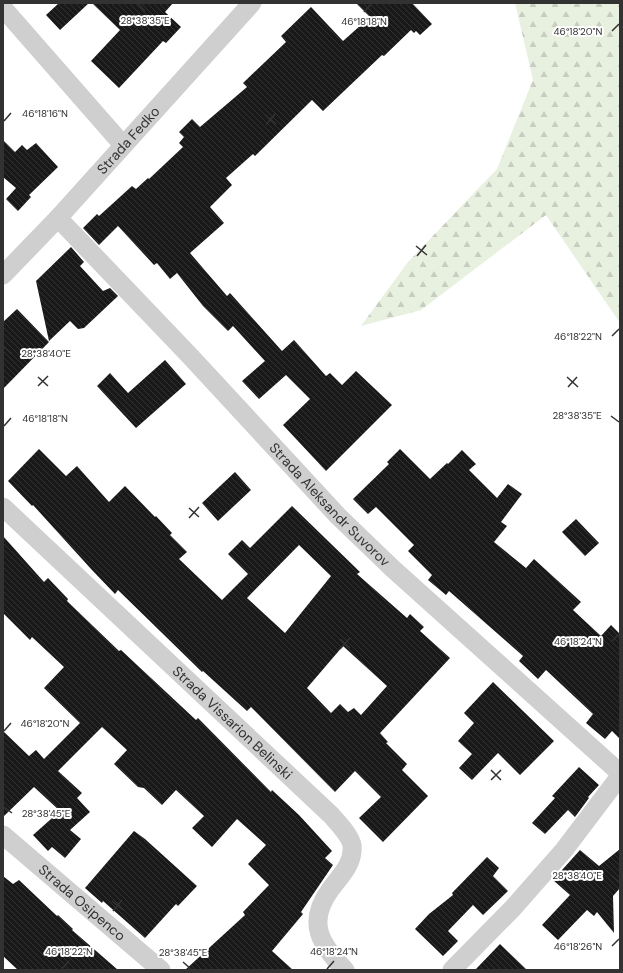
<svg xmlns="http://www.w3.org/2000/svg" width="623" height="973" viewBox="0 0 623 973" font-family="'DM Sans',sans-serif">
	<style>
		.forest { fill: url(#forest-firs) }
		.building { fill: url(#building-back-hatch); fill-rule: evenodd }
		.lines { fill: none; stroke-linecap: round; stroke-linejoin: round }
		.minor { stroke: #cfcfcf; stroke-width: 19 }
		.ticks { fill: none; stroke: #323232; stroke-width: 1.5 }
		.labels { text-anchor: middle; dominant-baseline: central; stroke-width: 4; stroke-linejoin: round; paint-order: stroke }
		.street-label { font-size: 14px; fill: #323232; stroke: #fff }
		.ticks-label { font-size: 10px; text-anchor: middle; fill: #323232; stroke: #fff; stroke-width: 4; stroke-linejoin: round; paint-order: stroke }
	</style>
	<defs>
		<pattern id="forest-firs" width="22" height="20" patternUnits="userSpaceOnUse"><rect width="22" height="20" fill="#e8f0e0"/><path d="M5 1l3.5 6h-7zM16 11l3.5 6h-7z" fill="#c7cec1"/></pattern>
		<pattern id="building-back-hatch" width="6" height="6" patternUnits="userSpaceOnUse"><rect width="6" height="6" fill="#191919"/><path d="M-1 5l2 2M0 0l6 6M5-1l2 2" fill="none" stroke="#323232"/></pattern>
	</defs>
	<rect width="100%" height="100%" fill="#fff"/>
	<path class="forest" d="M515,3H620V323L546,215L421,310L361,326L408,262L497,169L533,80Z"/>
	<path class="building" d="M59,3H89L60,30L46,15Z
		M92,3H173L165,12L181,27L166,43L163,41L119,88L91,61L120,30Z
		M356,3H412L432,24L420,35L416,31L414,33L411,30L384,56L382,55L323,111L312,100L255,156L253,154L226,178L232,185L210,207L224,223L190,253L227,296L230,293L282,351L294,340L326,376L330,373L342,385L356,371L392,405L326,471L283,425L310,399L286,375L259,399L242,381L265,361L233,326L228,331L203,306L177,273L170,279L157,263L154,265L118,226L99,245L83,228L97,214L99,216L132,186L136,189L148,178L149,179L183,147L179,143L184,137L179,132L192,119L200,127L247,87L243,83L286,42L281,36L311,7L343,41L370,17Z
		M3,140L15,152L22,145L27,150L36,143L58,167L29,195L31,197L18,211L6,199L16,188L3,177Z
		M71,247L84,262L80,266L103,291L110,288L118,296L84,328L78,329L70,321L49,341L36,281Z
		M17,309L49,342L3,389V322Z
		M165,360L186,384L136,428L97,386L110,373L128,393Z
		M39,449L66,476L77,466L109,502L125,486L155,517L156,516L172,533L170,535L187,552L179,559L222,600L248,574L228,554L242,540L250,548L292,506L360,572L357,574L407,618L410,614L424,627L420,631L450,658L380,733L388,742L386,743L407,764L402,770L428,796L383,842L359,818L381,797L355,771L335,792L251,707L247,711L203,671L202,672L118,590L115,594L92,570L33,505L32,506L8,481ZM299,545L331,576L285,633L247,598ZM343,646L387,686L361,715L354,708L348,712L340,704L331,713L307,688Z
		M400,449L430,479L447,463L448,464L462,450L476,464L469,470L497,498L508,484L522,494L501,522L507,526L494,542L526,568L534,559L581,602L573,610L601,636L611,625L620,634V739L612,731L605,739L586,723L593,714L546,670L538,679L519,661L523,656L449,591L446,595L428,580L432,575L408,551L414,545L376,507L368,514L353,499L389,464L387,462Z
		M235,472L251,490L218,521L202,503Z
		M576,519L599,543L585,556L562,532Z
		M3,536L44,582L48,578L68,599L67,601L119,651L121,650L196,720L198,718L271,792L272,790L299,815L332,851L325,858L333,865L301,912L303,914L272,951L293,970H185L245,915L243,912L269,885L248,864L266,845L237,819L212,847L192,828L204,816L176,790L162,805L144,788L138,787L114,764L127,750L102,727L58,771L82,793L77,798L90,812L70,830L81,839L65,858L52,847L48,851L33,835L60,811L34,787L3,817V731L29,756L36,750L44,759L80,723L44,688L64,667L32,637L30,640L3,613Z
		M493,682L554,741L520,775L498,753L472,780L459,768L472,754L458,741L474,723L464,713Z
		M579,767L599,785L588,797L589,798L575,817L568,810L545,834L532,823L555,798L552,796Z
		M134,831L145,839L197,886L178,906L176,904L145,938L103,901L102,903L85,888Z
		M620,849V888L613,896L614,933L597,912L594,916L587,910L558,940L542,925L570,895L553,880L580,850L599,866Z
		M487,857L499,868L493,876L508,891L483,915L473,905L448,931L458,941L443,956L415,929L429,914L453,895L452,893Z
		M3,876L13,884L19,880L57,916L58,915L73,929L72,930L118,970H18L3,956Z
		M500,944L527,970H475Z"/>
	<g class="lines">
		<g class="minor">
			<path d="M3,8L123,145"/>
			<path id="s1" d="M58,218L190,356L338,516L392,568L620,773"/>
			<path id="s2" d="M3,275L58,218L252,3"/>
			<path id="s3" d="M3,507L331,815C337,822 350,835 352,845C354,864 340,876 330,890C306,923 321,945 345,970"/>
			<path id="s4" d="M3,835L161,970"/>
			<path d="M452,970L513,908L564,850L620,776"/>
		</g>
	</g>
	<path class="ticks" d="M138,4L145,11M364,12L371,4M612,31L619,24M265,115L276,124M4,121L11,113M266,125L275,114M416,246L427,255M417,256L426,245M612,336L619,329M4,347L12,354M38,377L48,386M567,377L578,387M38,386L48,376M568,387L577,377M611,416L619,422M4,426L11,418M189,508L199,517M189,518L199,507M340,639L350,648M612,641L619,634M340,649L350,638M4,731L11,723M491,770L501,780M491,780L501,770M4,807L12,813M611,875L619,882M112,901L123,910M113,911L122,900M612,946L619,939M183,962L191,969M62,969L69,961M327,969L334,961"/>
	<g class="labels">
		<g class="street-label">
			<text stroke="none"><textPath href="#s2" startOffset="184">Strada Fedko</textPath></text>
			<text stroke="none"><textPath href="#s1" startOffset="395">Strada Aleksandr Suvorov</textPath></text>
			<text stroke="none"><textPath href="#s3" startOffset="315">Strada Vissarion Belinski</textPath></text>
			<text stroke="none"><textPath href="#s4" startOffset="104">Strada Osipenco</textPath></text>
		</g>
	</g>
	<g class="ticks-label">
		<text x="145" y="24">28°38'35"E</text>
		<text x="364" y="25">46°18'18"N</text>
		<text x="578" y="35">46°18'20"N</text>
		<text x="45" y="117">46°18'16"N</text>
		<text x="578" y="340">46°18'22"N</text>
		<text x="46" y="357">28°38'40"E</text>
		<text x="577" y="419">28°38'35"E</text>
		<text x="45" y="422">46°18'18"N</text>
		<text x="578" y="645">46°18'24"N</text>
		<text x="45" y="727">46°18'20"N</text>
		<text x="46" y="817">28°38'45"E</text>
		<text x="577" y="879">28°38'40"E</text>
		<text x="578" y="950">46°18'26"N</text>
		<text x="69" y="955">46°18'22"N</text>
		<text x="334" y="955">46°18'24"N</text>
		<text x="183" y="956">28°38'45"E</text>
	</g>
	<rect width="623" height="973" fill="none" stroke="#323232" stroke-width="8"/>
</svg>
